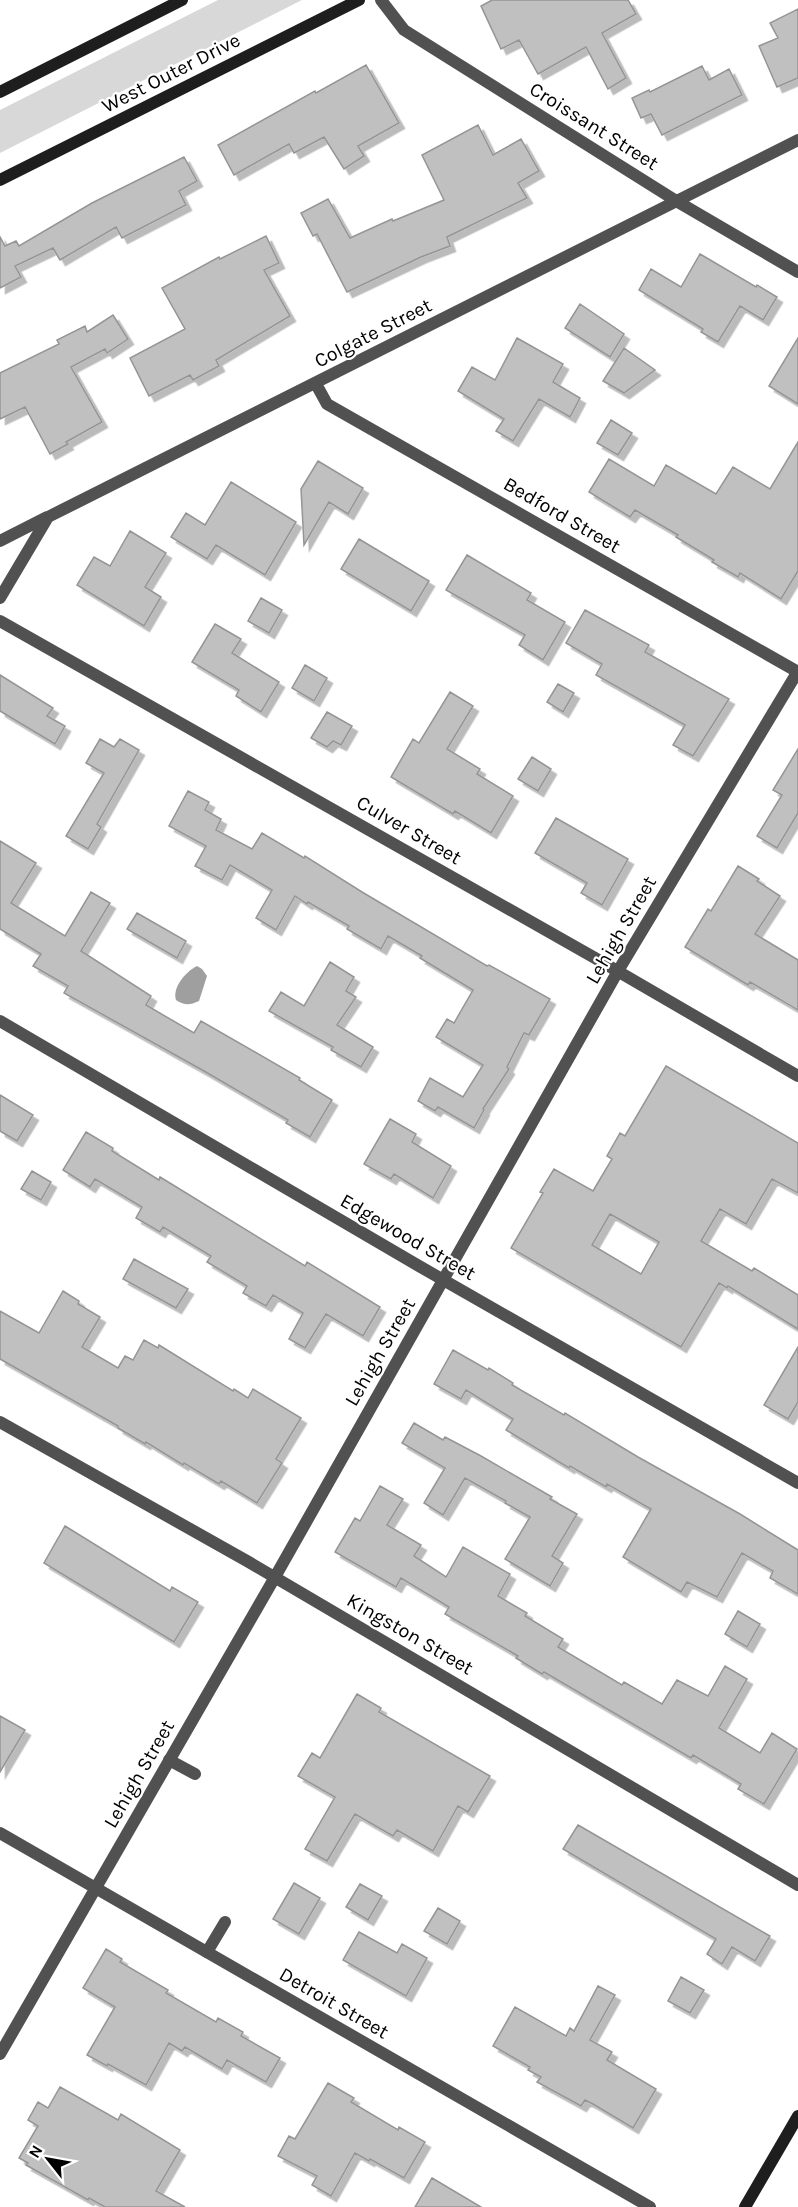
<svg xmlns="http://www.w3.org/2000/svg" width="798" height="2207" viewBox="0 0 798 2207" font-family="Karla,sans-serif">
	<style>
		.green { fill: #d8d8d8 }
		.water { fill: #9f9f9f }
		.building { fill: #c0c0c0; stroke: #959595; stroke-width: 1.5; fill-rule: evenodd; filter: url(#shadow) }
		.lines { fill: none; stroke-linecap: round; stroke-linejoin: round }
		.lane { stroke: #515151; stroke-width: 12 }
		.street { stroke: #515151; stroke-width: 12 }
		.secondary { stroke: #1e1e1e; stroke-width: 12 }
		.labels { text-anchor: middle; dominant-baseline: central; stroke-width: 4.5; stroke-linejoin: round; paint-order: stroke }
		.street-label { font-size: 20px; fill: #000; stroke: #fff }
	</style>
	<defs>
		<filter id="shadow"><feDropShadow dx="5.5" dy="5.5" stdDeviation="0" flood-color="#0004"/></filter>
	</defs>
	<rect width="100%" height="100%" fill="#fff"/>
	<path class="green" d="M218,0H302L0,153V110Z"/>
	<path class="water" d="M197,966L202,969L207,976L199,1001C190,1005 185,1006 176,1000C172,988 185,972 197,966Z"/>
	<path class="building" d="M492,0H628L636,14L602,33L626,78L608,89L586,47L538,74L519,40L501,49L481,6Z
		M798,9V78L777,87L759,46L778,38L770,23Z
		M366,65L399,123L358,146L364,156L344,169L324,137L294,153L289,144L234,175L218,145L315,91L316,93Z
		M702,66L709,80L729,69L742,95L662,135L651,114L641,118L632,98L649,90L650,92Z
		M478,125L493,155L521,139L539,171L518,183L527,198L447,237L450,246L421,257L347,292L317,234L313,236L301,213L328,199L350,238L392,219L393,221L444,200L422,155Z
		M184,157L197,181L179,191L186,205L122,238L116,227L60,260L53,248L15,266L21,277L0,288V237L5,246L16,241L19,246L92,203Z
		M266,236L279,263L264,270L290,316L216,360L219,366L193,380L190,375L149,396L130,358L185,329L162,288L219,257L220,259Z
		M700,254L756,287L757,285L777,297L763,320L740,306L718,342L701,332L703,329L639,290L651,269L681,287Z
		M580,304L624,334L610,357L565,328Z
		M113,315L128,339L107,353L105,349L71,367L102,422L66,442L68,444L50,454L25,407L0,419V373L59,344L57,340L85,326L87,332Z
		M517,338L563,364L553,382L580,398L570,417L539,399L513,441L496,431L504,419L458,391L472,367L495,380Z
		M798,338V404L769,386Z
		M624,348L655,370L624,393L603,381Z
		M611,420L632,433L618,455L597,443Z
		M798,442V571L781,599L740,573L738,577L712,562L714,560L676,537L678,535L635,510L630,517L589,492L609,459L654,486L666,465L716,494L733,467L770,489Z
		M318,461L363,488L348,514L329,502L304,545L301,489Z
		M231,482L296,522L265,575L216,545L207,559L171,537L186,513L205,525Z
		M130,531L166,553L145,587L161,597L144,626L77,585L94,557L110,566Z
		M359,539L429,581L411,611L341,569Z
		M467,555L531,593L527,600L565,622L543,660L519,645L525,635L446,590Z
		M261,598L282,610L269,633L248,621Z
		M585,610L649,645L645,652L729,699L693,756L673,745L685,725L596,675L602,664L566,643Z
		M215,624L241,639L232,653L279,682L261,712L236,696L239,690L192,662Z
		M305,665L327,678L314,701L292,688Z
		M0,675L53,708L47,716L65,726L55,744L0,711Z
		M558,684L574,693L563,712L547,702Z
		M450,692L473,706L447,749L480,769L477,774L513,796L491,833L455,811L453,814L391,777L413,739L419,743Z
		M327,712L352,726L341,745L333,741L327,747L311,738Z
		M100,739L114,747L120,739L139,750L97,824L101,827L88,849L66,836L104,773L86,763Z
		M798,749V813L777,848L757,836L782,795L773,790Z
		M532,757L551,769L538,791L518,779Z
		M188,791L209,802L205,810L221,819L216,830L252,849L262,833L304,858L305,856L362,892L487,966L489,965L550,999L529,1035L524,1033L507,1067L509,1069L483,1109L484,1110L474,1128L438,1107L435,1111L418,1101L430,1078L463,1097L483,1065L436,1037L447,1019L454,1023L473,990L420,958L422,956L388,936L381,949L347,929L349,926L308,902L307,904L295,896L276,930L256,918L272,890L230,865L222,880L195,866L206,846L169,826Z
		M556,818L628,859L602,905L581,893L587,883L535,853Z
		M0,841L36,863L11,903L65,936L91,892L110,903L81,951L151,996L146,1005L194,1033L201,1021L300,1078L299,1080L332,1100L310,1137L286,1123L288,1120L204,1071L64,993L68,986L33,966L41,954L0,929Z
		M738,866L759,879L757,881L780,896L755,934L798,960V1010L750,982L748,985L685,947L708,909L711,911Z
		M137,913L186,941L177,958L127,929Z
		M330,962L354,977L346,991L356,997L337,1025L373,1047L361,1067L331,1050L333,1047L269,1011L281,992L304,1006Z
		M666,1066L798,1143V1193L772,1179L746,1224L720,1209L701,1241L752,1271L754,1268L798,1295V1329L728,1286L727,1288L719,1283L681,1347L511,1248L543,1193L540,1192L554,1169L593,1191L612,1159L607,1156L620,1133L625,1136ZM610,1214L659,1242L641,1274L592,1245Z
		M0,1095L33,1115L17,1141L0,1131Z
		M390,1119L416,1134L412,1142L451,1166L433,1198L394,1174L391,1179L364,1164Z
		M86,1132L113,1148L112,1151L159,1180L160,1177L305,1266L307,1262L380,1307L363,1336L326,1314L305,1348L289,1339L303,1313L273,1295L266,1306L243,1293L247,1286L207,1262L211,1256L163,1227L160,1232L136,1218L142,1207L95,1179L90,1187L63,1170Z
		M32,1171L51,1182L41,1200L21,1189Z
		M134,1259L188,1289L176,1308L123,1279Z
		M63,1291L79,1301L78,1304L100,1317L82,1347L118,1368L125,1356L133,1360L144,1340L158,1348L159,1345L233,1391L234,1389L248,1398L253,1389L301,1418L276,1459L282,1463L257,1503L221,1481L219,1484L184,1463L183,1465L146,1442L145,1444L118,1428V1426L0,1359V1311L39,1333Z
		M798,1347V1402L788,1419L764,1405Z
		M453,1350L488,1370L489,1368L513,1383L512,1385L564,1415L565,1413L638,1457L740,1514L798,1550V1594L770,1578L773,1571L742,1553L717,1597L687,1582L681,1592L623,1557L651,1509L607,1484L606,1487L570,1466L569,1468L506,1430L513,1419L466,1390L461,1399L434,1384Z
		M414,1423L443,1440L445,1437L481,1456L552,1497L550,1499L577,1514L552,1556L563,1563L550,1586L505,1559L530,1517L505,1503L506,1501L465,1478L443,1515L424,1503L445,1468L402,1443Z
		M380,1486L403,1499L387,1525L421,1545L414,1556L446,1577L463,1547L510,1574L498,1596L527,1613L525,1616L563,1639L558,1647L622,1685L624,1682L662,1704L677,1680L708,1696L725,1666L747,1679L719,1728L760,1753L772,1733L797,1749L764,1804L738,1789L741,1784L693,1755L691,1758L544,1672L542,1674L516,1658L518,1656L445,1614L449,1607L401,1578L396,1587L335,1552L355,1518L360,1521Z
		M65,1526L170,1591L172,1587L198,1602L174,1642L44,1563Z
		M738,1611L760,1624L747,1647L725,1634Z
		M357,1694L381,1708L379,1712L490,1776L468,1812L458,1806L433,1851L397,1830L393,1836L355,1814L327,1861L305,1849L335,1797L298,1776L312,1753L320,1758Z
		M0,1716L25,1730L0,1772Z
		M578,1825L770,1936L755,1961L732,1947L722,1964L707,1954L716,1939L563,1849Z
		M294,1883L320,1898L299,1934L273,1919Z
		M360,1884L382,1896L368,1920L346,1907Z
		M438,1908L460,1921L447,1944L424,1931Z
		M359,1932L397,1953L402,1944L427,1958L406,1996L343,1960Z
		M106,1949L122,1959L120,1962L168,1990L166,1993L216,2022L218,2018L243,2032L241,2036L280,2058L266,2082L227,2060L222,2069L185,2047L182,2051L169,2043L146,2085L108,2064L107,2066L87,2055L115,2007L83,1988Z
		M681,1977L704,1990L690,2013L668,2001Z
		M598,1986L615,1995L590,2040L612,2052L607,2060L656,2089L633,2128L593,2104L585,2100L581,2106L537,2082L541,2077L528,2070L530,2067L493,2046L515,2007L566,2036L570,2028L574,2031Z
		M328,2083L354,2098L351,2102L398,2130L399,2127L425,2142L404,2178L370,2159L369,2161L355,2153L331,2196L312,2185L317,2176L278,2156L289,2136L295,2139Z
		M60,2087L118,2120L121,2114L180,2150L156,2191L185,2207H105L89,2198L88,2200L26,2165L28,2163L19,2158L38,2126L28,2120L38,2102L48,2108Z
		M432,2178L481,2207H415Z"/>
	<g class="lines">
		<path class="lane" d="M169,1760L195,1774
			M207,1952L225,1922"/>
		<path class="street" d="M381,0L404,30L678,202L798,272
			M316,384L327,404L798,672
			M0,541L47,517
			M0,598L48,517L798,140
			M0,621L595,958L798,1076
			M0,1021L419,1266L798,1483
			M0,1422L247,1561L798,1885
			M0,1833L650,2207
			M0,2054L275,1577L618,971L798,671"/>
		<path class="secondary" d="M0,92L182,0
			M0,180L359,0
			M745,2207L798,2116"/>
	</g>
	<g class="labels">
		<g class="street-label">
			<text transform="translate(171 73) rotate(-27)">West Outer Drive</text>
			<text transform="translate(594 126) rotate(32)">Croissant Street</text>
			<text transform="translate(373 333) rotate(-27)">Colgate Street</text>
			<text transform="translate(562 515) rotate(30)">Bedford Street</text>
			<text transform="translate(409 830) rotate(30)">Culver Street</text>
			<text transform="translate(621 930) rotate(-60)">Lehigh Street</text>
			<text transform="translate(408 1237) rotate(30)">Edgewood Street</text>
			<text transform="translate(380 1352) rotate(-60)">Lehigh Street</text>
			<text transform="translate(410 1634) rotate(30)">Kingston Street</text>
			<text transform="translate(139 1774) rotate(-60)">Lehigh Street</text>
			<text transform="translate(334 2003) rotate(30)">Detroit Street</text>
		</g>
	</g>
	<g transform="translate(48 2159) rotate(301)" stroke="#ffffff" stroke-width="4.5" paint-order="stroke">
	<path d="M0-4.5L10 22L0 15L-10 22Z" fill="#000000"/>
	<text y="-9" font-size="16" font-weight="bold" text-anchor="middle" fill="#000000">N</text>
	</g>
</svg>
